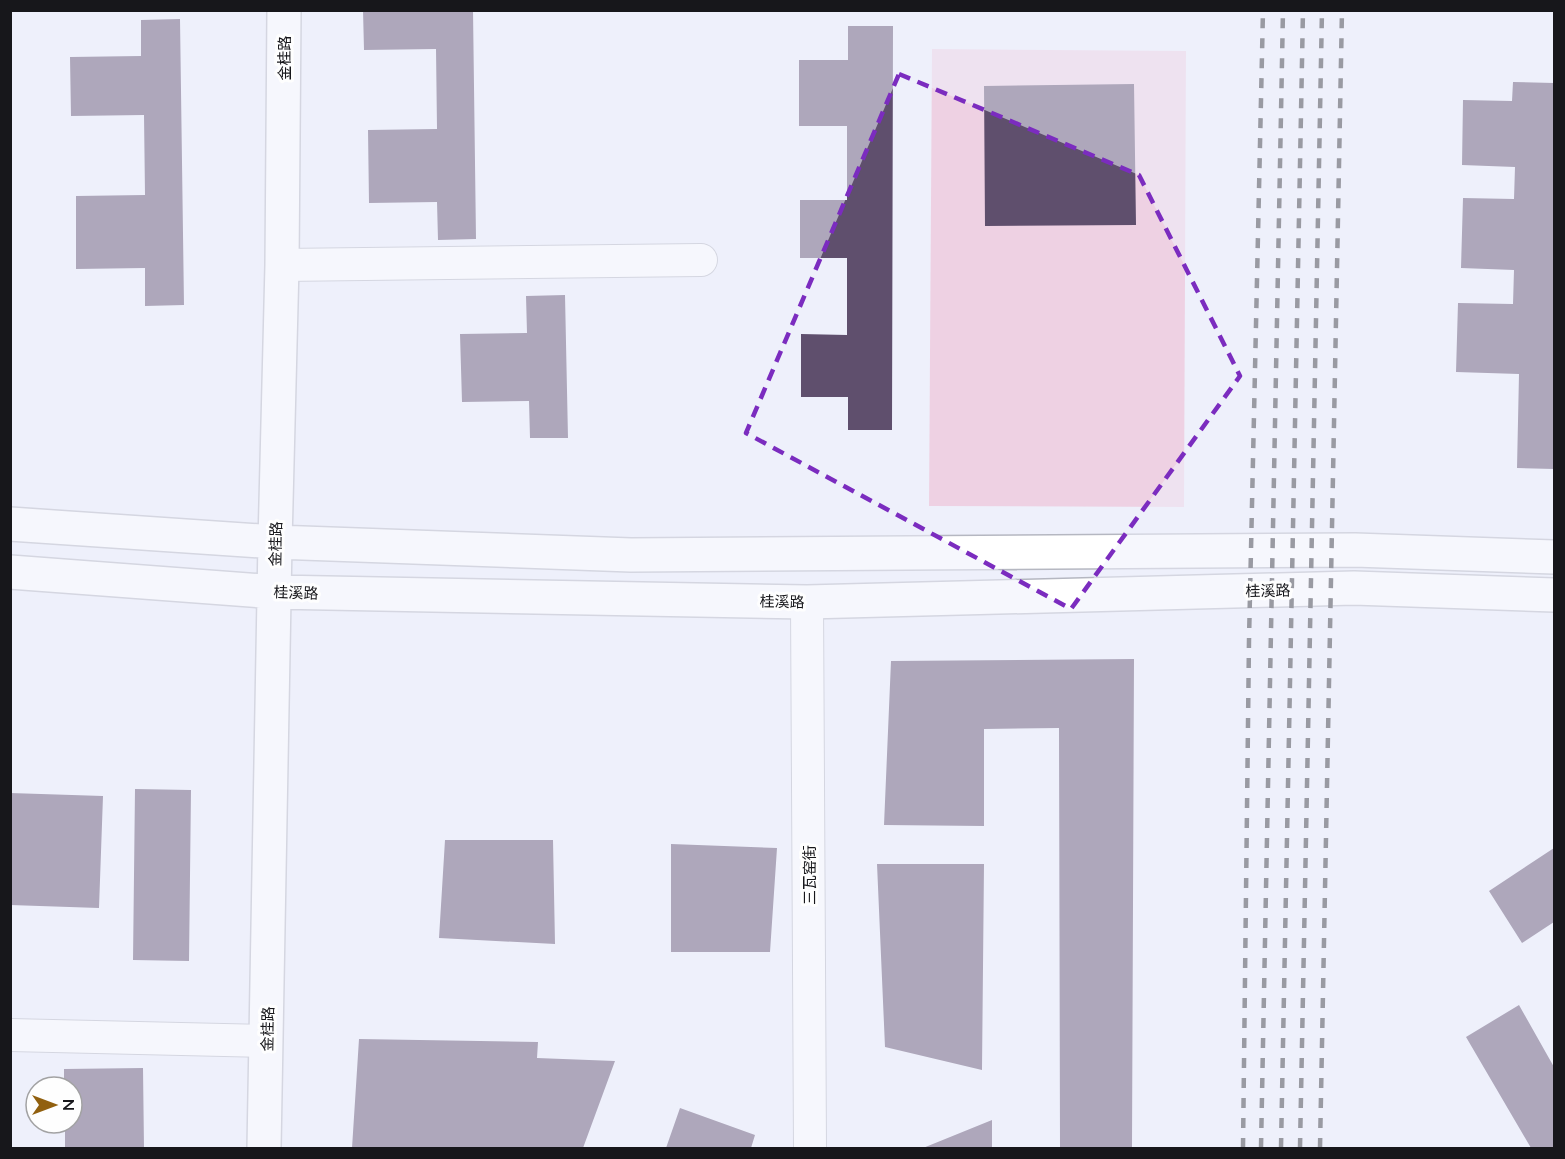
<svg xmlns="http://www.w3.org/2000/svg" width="1565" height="1159" viewBox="0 0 1565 1159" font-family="Lato,'Noto Sans SC',sans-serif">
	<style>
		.green { fill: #eed1e3 }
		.building { fill: #5f4f6d }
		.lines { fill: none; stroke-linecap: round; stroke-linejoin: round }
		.street-casing { stroke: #b5b7c1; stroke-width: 34 }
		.secondary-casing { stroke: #b5b7c1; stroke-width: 36 }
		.street { stroke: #fff; stroke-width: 32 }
		.secondary { stroke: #fff; stroke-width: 33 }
		.rail { stroke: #313136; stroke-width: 4.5; stroke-dasharray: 10 10; stroke-linecap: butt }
		.marked { fill: none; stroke: #7b2cbf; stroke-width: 4.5; stroke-dasharray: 12 8; stroke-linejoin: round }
		.labels { text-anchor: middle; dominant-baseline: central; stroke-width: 6; stroke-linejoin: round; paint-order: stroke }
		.street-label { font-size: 15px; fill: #17171b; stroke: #fefefe }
	</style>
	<rect width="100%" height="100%" fill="#eef0fb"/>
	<path class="green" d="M932,49L1186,51L1184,507L929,506Z"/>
	<path class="building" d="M363,10H473L476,239L438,240L437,202L369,203L368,130L437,129L436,49L364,50Z
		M180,19L184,305L145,306V268L76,269V196L145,195L144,115L71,116L70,57L141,56V20Z
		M848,26H893L892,430H848V397H801V334L847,335V258H800V200H847V126H799V60H848Z
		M1513,82L1554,83V469L1517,468L1519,374L1456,372L1458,303L1513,304L1514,270L1461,268L1463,198L1514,199L1515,167L1462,165L1463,100L1512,101Z
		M1134,84L1136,225L985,226L984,86Z
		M565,295L568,438H530L529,401L462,402L460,334L527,333L526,296Z
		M1134,659L1132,1148H1060L1059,728L984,729V826L884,825L891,661Z
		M135,789L191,790L189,961L133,960Z
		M10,793L103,796L99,908L10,905Z
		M445,840H553L555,944L439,938Z
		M671,844L777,848L770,952H671Z
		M1554,848V922L1522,943L1489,891Z
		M877,864H984L982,1070L885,1047Z
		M1519,1005L1554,1067V1148H1531L1466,1037Z
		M359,1039L538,1042L537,1058L615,1061L583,1148H352Z
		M143,1068L144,1148H65V1123H72V1087H64V1069Z
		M680,1108L755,1135L751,1148H666Z
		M992,1120V1148H923Z"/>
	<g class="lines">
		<defs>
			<path id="street" d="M282,265L701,260
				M807,602L810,1148
				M10,1035L266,1041"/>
			<path id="secondary" d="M10,524L275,542L631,555L1355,550L1554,557
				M10,572L275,592L807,602L1354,588L1554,595
				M264,1148L275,542L282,265L284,10"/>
		</defs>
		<use href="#street" class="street-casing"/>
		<use href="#secondary" class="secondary-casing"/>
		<use href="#street" class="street"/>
		<use href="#secondary" class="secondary"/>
		<path class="rail" d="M1243,1148L1249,640L1263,10
			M1261,1148L1283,10
			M1281,1148L1303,10
			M1300,1148L1322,10
			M1320,1148L1342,10"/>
	</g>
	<path d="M0 0H1565V1159H0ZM899,74L1139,175L1240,376L1071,609L746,433Z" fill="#eef0fb" fill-opacity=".55" fill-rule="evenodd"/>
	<path class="marked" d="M899,74L1139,175L1240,376L1071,609L746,433Z"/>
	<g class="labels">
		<g class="street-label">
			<text transform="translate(284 58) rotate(-90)">金桂路</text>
			<text transform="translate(275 544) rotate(-89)">金桂路</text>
			<text transform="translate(1268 590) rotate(-1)">桂溪路</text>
			<text transform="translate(296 592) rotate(2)">桂溪路</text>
			<text transform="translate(782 601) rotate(1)">桂溪路</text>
			<text transform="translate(809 875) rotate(-90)">三瓦窑街</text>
			<text transform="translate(267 1029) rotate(-89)">金桂路</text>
		</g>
	</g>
	<rect width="1565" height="1159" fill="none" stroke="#17171b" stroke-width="24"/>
	<g transform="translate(54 1105) rotate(90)"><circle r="28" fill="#fefefe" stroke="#a2a2a3" stroke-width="1.5"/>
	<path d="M0-4.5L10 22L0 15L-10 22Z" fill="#91600f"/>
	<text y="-9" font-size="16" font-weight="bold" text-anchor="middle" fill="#17171b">N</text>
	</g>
</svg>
